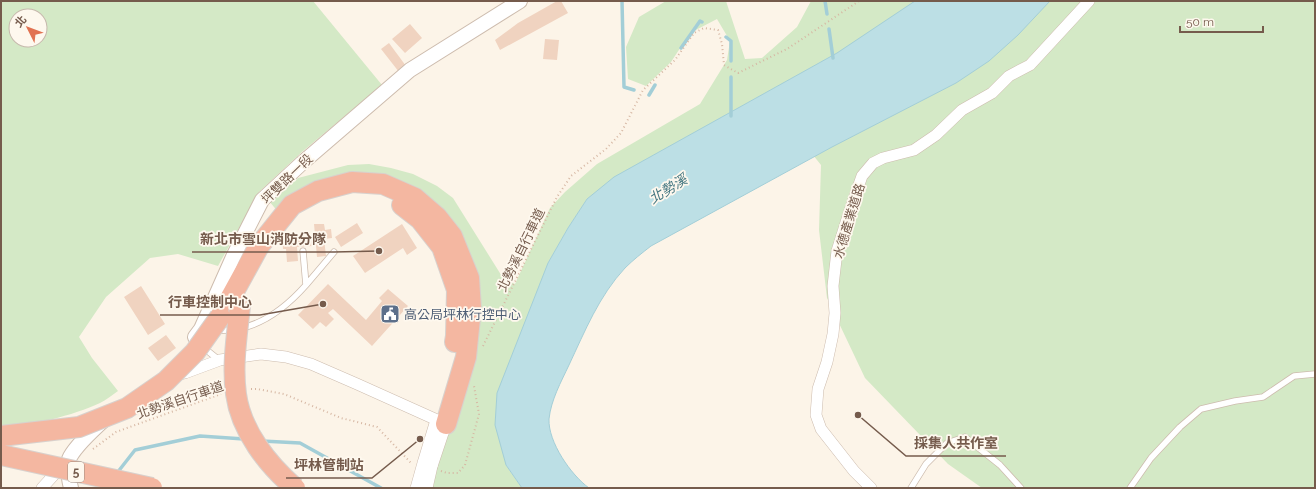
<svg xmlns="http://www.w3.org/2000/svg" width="1316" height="489" viewBox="0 0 1316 489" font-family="Raleway,'Noto Sans TC',sans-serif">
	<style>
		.green { fill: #d4e9c6; fill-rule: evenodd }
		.water { fill: #bcdfe5; stroke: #a3ced7 }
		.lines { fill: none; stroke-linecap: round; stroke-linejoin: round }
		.stream { stroke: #a3ced7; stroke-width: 3.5 }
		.building { fill: #f0d3c0 }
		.service-casing { stroke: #cdbcae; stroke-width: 7 }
		.minor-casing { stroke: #cdbcae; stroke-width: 12 }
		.tertiary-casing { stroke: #cdbcae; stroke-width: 16 }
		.motorway-casing { stroke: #d8d1cd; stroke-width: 22 }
		.path { stroke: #d6b7a3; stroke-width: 2; stroke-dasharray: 1 3; stroke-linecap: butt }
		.service { stroke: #fff; stroke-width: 5.5 }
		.minor { stroke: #fff; stroke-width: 11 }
		.tertiary { stroke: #fff; stroke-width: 14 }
		.motorway { stroke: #f4b7a1; stroke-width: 20 }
		.minor-bridge-casing { stroke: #cdbcae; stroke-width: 12; stroke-linecap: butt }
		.motorway-bridge-casing { stroke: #d8d1cd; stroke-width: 22; stroke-linecap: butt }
		.minor-bridge { stroke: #fff; stroke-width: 11 }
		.motorway-bridge { stroke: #f4b7a1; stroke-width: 20 }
		.labels { text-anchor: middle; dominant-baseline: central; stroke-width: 3.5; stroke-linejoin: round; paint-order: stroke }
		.shield { fill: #fef8ee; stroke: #9e8a7d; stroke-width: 1 }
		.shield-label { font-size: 12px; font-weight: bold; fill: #755b4c }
		.street-label { font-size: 13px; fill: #755b4c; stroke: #fef8ee }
		.service-label { font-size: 13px; fill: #4e5e75; stroke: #fef8ee; text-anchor: start }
		.water-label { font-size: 14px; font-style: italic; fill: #437680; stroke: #fef8ee }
		.leader { fill: none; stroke: #755b4c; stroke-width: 1.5 }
		.callout-dot { fill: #755b4c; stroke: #fef8ee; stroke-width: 1.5 }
		.callout-label { font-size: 14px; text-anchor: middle; font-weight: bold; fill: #755b4c; stroke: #fef8ee; stroke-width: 3.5; stroke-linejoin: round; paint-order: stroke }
	</style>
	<rect width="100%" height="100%" fill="#fcf4e8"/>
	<path class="green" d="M1,1H313L382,85L303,151L259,192L218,266L178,254L150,258L106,297L79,337L92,358L118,391C112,395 106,400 100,403C74,415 29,427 1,427ZM16,16H40V40H16Z
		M666,1H726L745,59L762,58L797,27L811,1H1315V488H982L948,464L865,378L827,298L819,230L821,165L764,94L587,199L568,228L548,263L506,465L522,488H432L470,337L458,245L367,177L279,213L269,201L298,178L348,165L369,164L391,168L413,174L437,186L453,198L503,278L515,284L550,208L565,192L597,164L700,104L727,60L730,41L717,19L690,33L671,62L646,86L628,79L626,47L639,17Z"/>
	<path class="water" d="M915,1H1050L1018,35L989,61L956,83L832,147L651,246C642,253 633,260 625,268C599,296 585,331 569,365C561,382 551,400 549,419C548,442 571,475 589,488H522L506,465L495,425L497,393L548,263L568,228L587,199L614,177L837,53Z"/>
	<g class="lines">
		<path class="stream" d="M622,1L624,87L634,90
			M825,1L827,14
			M829,29L833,58
			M726,37L731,41V61
			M681,48L700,21L702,22
			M649,95L655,85
			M731,116V77
			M262,441L300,443L381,488
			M117,473L135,450L200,436L244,439"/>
	</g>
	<path class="building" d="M557,1H561L568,13L500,50L495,40L518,23Z
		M410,24L422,38L405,53L392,39Z
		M545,39L559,40L557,60L543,59Z
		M389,43L406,66L399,72L381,49Z
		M357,223L363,233L341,247L335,237Z
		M314,224H324L325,230L331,229L332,238L324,239L326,256L317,257Z
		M402,224L417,248L407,255L403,248L365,273L353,256Z
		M312,235L313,246L297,247L298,261L287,262L286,249H283L282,237Z
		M328,284L366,320L382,301L379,298L388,289L408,306L372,346L333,309L328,313L334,319L326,327L320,322L313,329L298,315Z
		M141,286L165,324L148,335L124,297Z
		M166,335L176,348L158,361L148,348Z
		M417,436L423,437L422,443L416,441Z"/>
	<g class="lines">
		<defs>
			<path id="service" d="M306,285L334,252
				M216,330C252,333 283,311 306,285L303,251
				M204,346V348L219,360
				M911,488L926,464L947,443L965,437L1000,465L1021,488
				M1130,488L1151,458L1180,427L1201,409L1235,401L1263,397L1294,376L1315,374"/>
			<path id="minor" d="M176,375L185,373L220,360L261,354L286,357L311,364L357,384L446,424L432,466
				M423,463L436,420
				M42,488L62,466
				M871,488L854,471L821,429L816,415L818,389L827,362L833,334L835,313L833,286L837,251L849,213L862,176L873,163L883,158L914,150L936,135L962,110L992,93L1009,76L1030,65L1089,1"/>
			<path id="tertiary" d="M195,337L201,329L233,257L262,200L302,163L410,70L520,1
				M71,488C69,480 66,464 70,457C76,446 95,428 105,419"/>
			<path id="motorway" d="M402,205L420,219L442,247L457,290L456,336L455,342
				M220,317L259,246L292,205L318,191L352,182L383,184L415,198L437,217L452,236L469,278L471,309L466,357L446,424"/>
		</defs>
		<use href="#service" class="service-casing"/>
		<use href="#minor" class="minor-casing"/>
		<use href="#tertiary" class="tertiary-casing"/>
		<use href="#motorway" class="motorway-casing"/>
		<path class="path" d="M483,346L557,197L571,176L606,149L621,133L643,90L675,60L694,33L704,28L718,30L722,44L724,65L738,73L787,49L859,1
			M251,389H257L284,394L341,418L377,427L412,464
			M93,449L116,432L221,394
			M441,471L447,473H458L465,465L479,414L474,386"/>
		<use href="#service" class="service"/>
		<use href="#minor" class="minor"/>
		<use href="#tertiary" class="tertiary"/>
		<use href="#motorway" class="motorway"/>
		<defs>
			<path id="minor-bridge" d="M416,488L423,463
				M427,488L432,466"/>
			<path id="motorway-bridge" d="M240,306C237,335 232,365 236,394C241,431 268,465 295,488
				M1,436L79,427L127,408L166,381L195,352L220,317
				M1,455L152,488"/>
		</defs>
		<use href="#minor-bridge" class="minor-bridge-casing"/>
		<use href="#motorway-bridge" class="motorway-bridge-casing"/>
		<use href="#minor-bridge" class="minor-bridge"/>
		<use href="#motorway-bridge" class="motorway-bridge"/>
	</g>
	<defs>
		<symbol id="civic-square" viewBox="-11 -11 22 22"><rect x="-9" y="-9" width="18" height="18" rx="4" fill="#5c6f8a" stroke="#fef8ee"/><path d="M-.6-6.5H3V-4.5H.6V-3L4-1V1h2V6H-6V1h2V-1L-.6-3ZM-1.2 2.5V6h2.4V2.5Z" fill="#fff"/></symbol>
	</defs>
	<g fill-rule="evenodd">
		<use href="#civic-square" x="379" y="303" width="22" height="22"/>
	</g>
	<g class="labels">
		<rect class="shield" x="68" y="462" width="16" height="20" rx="3"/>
		<g class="shield-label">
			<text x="76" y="472">5</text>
		</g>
		<g class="street-label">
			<text transform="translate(287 179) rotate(-44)">坪雙路一段</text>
			<text transform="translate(849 221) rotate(-73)">水德產業道路</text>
			<text transform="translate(521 250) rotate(-64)">北勢溪自行車道</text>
			<text transform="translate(180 400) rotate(-19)">北勢溪自行車道</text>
		</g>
		<g class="service-label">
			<text x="404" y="314">高公局坪林行控中心</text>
		</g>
		<g class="water-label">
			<text transform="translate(668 189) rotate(-32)">北勢溪</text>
		</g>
	</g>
	<path class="leader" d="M379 251L334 252H192M323 304L260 315H160M858 415L906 456H1006M420 439L372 478H286"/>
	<g class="callout-dot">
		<circle cx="379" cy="251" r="4"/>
		<circle cx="323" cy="304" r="4"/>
		<circle cx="858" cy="415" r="4"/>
		<circle cx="420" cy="439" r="4"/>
	</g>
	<g class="callout-label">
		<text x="263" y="244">新北市雪山消防分隊</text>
		<text x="210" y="307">行車控制中心</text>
		<text x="956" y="448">採集人共作室</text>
		<text x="329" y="470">坪林管制站</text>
	</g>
	<rect width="1316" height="489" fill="none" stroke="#755b4c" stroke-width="4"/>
	<g transform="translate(28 28) rotate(312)"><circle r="19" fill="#fef8ee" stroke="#c7b9ad"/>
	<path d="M0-3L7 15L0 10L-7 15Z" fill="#e17251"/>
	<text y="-6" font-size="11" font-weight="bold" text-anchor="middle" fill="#755b4c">北</text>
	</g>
	<path d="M1180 26v6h83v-6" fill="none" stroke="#755b4c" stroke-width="2"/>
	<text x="1186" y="26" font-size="12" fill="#755b4c" stroke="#fef8ee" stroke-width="3" paint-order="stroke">50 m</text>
</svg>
